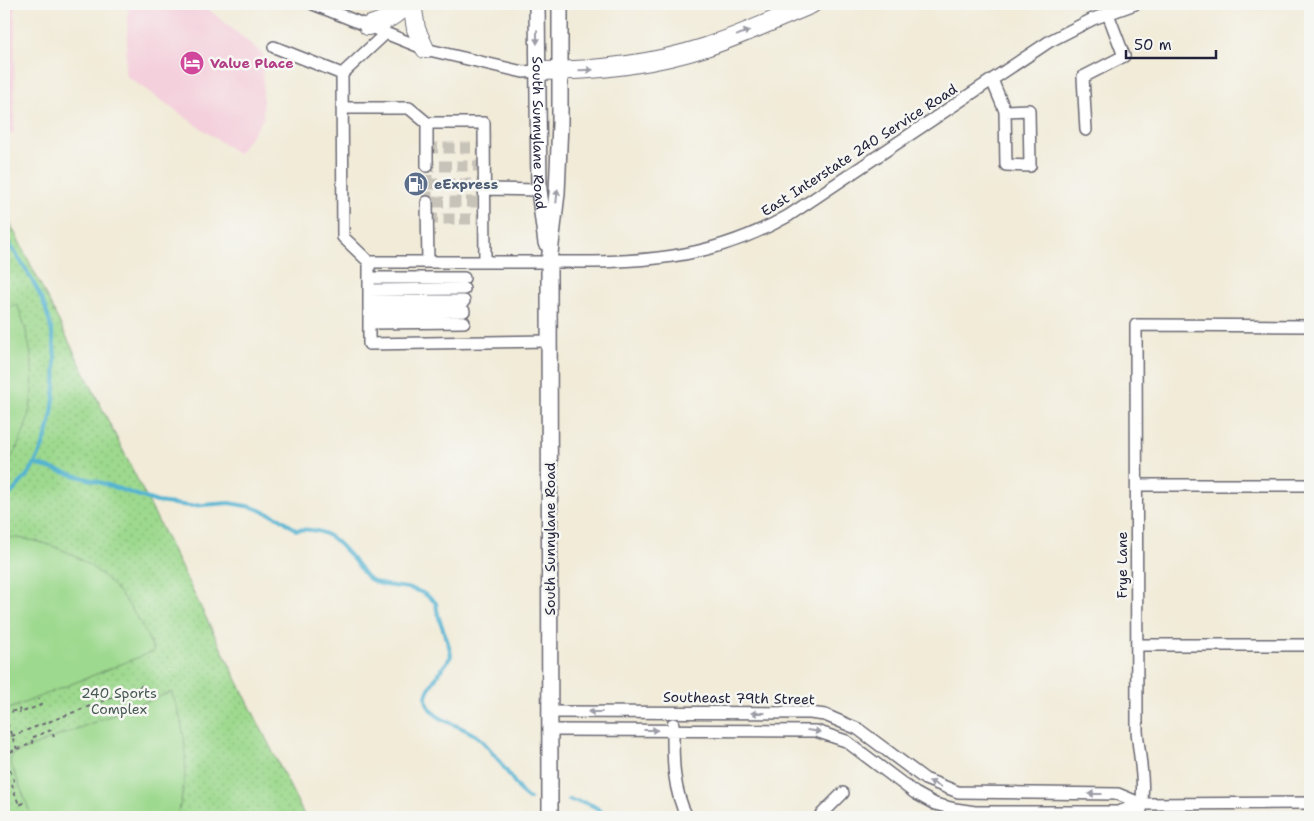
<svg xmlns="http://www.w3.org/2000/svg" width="1314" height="821" viewBox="0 0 1314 821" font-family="'Shantell Sans',sans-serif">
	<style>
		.built { fill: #f4cfdc }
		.grass { fill: url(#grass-dots); stroke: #607e64 }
		.pitch { fill: #9dd98e; stroke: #607e64 }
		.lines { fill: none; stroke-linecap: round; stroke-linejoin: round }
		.stream { stroke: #53b3d2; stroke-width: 4 }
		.minor-tunnel { stroke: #c8c3b9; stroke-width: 11; stroke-dasharray: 11 5.5; stroke-linecap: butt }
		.minor-casing { stroke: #6a6872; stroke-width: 14 }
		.major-casing { stroke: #6a6872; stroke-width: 18 }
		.highway-casing { stroke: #6a6872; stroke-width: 20 }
		.path { stroke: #6a6872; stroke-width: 2; stroke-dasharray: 4 4; stroke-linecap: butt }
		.minor { stroke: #fff; stroke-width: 11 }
		.major { stroke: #fff; stroke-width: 15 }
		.highway { stroke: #fff; stroke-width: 18 }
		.oneway { fill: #9c9ca7 }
		.labels { text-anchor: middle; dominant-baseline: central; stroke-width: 5; stroke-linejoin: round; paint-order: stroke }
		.hotel-label { font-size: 14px; font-weight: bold; fill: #b23c85; stroke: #f6f6f2; text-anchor: start }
		.street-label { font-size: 14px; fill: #22223b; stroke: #f6f6f2 }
		.service-label { font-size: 14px; font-weight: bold; fill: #4e5e75; stroke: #f6f6f2; text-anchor: start }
		.park-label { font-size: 14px; fill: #475954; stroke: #f6f6f2 }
	</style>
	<defs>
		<pattern id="grass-dots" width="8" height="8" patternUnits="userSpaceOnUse" patternTransform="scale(1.25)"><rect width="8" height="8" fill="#9dd98e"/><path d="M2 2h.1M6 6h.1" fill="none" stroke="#87ba7b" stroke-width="1.8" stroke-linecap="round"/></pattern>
	</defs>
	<rect width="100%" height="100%" fill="#f6f6f2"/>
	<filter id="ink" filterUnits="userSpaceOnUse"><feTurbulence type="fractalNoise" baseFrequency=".02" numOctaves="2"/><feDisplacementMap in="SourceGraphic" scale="10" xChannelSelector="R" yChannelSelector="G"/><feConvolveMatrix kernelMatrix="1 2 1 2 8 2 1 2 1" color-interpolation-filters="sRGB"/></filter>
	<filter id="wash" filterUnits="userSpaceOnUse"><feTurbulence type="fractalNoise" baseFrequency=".0096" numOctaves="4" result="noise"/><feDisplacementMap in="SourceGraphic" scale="20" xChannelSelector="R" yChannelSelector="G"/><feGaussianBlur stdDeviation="1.12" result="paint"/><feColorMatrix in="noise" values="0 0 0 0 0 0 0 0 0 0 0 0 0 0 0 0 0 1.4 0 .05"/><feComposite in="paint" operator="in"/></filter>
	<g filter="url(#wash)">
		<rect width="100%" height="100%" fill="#f1ebd8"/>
		<path class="built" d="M4,4H15L14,134H4Z
			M129,4H202L263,54V119L238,154L125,75Z"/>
		<path class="grass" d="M4,211L305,817H4Z"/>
		<path class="pitch" d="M17,304C39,359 40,419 4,469V309Z
			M4,537C78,540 127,586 154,651L4,711Z
			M171,692C189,733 189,775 177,817H32L10,761L13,754Z"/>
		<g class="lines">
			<path class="stream" d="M4,237C19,257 33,279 43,302C62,349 59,419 35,463C28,477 15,489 4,501
				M35,464L102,483L157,502L190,506L229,503L252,507L280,518L296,530C327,527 337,540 356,563C360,567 364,575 368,578C391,593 411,579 436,603C437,622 449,637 451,656C446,665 425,689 426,699C430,723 465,724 480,739C492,750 503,766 512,779C518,787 520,794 529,799
				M569,800C584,802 593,803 604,814L603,817"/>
		</g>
	</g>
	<g filter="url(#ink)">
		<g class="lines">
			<path class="minor-tunnel" d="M427,148H484
				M484,166H427V202H484
				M427,184H484
				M427,219H484"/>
			<defs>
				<path id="minor" d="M313,4L425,49L523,72L537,71
					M274,47L342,74
					M992,80L1005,111L1006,165L1030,166L1029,110L1005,111
					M342,108H409L427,123H484L485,262
					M427,123V166
					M1086,130L1083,77L1124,56L1108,14
					M484,189L539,190
					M427,202L428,262
					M369,262L343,237L342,74L386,33
					M369,278H464
					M369,290L464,289
					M369,301H464
					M369,312L464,311
					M369,323L464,322
					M549,341L369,344V262C423,262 477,262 532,262C627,262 702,265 788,216L1050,41L1093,19L1135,4
					M1137,485H1310
					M1137,645H1310
					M550,712L810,713L825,715L858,729L925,779L958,792L1118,794L1142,804
					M673,724C673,756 672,788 687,817
					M550,730L816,731L846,741L915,793L935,804L955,809L975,812H1118L1142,804L1310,803
					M819,817L843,793
					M1140,817C1146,785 1140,762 1137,731L1136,325L1310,326"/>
				<g id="major">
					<path id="s1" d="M537,4L539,190L546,243"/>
					<path d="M550,817L549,262L557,193L560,123V4"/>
				</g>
				<path id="highway" d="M412,4L416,29L425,49
					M368,26C382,21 396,18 404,4
					M537,71C594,71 651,65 706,47C742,35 777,19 812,4"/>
			</defs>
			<use href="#minor" class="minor-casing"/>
			<use href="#major" class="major-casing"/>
			<use href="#highway" class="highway-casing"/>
			<path class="path" d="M4,715L19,709L20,713L41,705L39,699
				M4,716L17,749
				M4,732V735
				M4,739L142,686
				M4,771L10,769
				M24,803L19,805L12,785L15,783L6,760L10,752L33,743L31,738L51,730L54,737"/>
			<use href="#minor" class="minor"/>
			<use href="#major" class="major"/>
			<use href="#highway" class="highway"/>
		</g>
		<defs><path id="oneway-solid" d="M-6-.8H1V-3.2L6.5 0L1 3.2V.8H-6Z" transform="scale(1.25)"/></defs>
		<g class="oneway">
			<use href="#oneway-solid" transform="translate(743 33) rotate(-22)"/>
			<use href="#oneway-solid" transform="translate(537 37) rotate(90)"/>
			<use href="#oneway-solid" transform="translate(586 70) rotate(-2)"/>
			<use href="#oneway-solid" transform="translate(557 196) rotate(-84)"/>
			<use href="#oneway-solid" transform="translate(595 712) rotate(-180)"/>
			<use href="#oneway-solid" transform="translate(758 713) rotate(-180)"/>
			<use href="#oneway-solid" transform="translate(651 730)"/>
			<use href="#oneway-solid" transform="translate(814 731) rotate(8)"/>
			<use href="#oneway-solid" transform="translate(935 784) rotate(-154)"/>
			<use href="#oneway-solid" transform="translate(1095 794) rotate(-180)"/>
		</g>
	</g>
	<defs>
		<symbol id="hotel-disc" viewBox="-11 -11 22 22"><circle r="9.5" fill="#d1479c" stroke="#f6f6f2"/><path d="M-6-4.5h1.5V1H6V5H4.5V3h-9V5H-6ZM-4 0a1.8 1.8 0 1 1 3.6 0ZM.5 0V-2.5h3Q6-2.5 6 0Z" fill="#fff"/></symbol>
		<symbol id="fuel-disc" viewBox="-11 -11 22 22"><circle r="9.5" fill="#5c6f8a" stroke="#f6f6f2"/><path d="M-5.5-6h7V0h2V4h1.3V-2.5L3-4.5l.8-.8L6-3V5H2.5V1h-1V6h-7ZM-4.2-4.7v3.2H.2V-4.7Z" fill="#fff"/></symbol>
	</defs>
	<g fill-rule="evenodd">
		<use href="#hotel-disc" x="178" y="49" width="28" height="28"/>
		<use href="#fuel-disc" x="402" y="170" width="28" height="28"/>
	</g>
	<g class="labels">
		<g class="hotel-label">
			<text x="210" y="63">Value Place</text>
		</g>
		<g class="street-label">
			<text stroke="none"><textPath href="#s1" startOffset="129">South Sunnylane Road</textPath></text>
			<text transform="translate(859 150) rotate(-33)">East Interstate 240 Service Road</text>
			<text transform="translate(550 539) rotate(-90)">South Sunnylane Road</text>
			<text transform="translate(1122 565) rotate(-90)">Frye Lane</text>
			<text transform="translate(739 698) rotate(1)">Southeast 79th Street</text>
		</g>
		<g class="service-label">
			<text x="434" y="184">eExpress</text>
		</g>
		<g class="park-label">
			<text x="119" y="693">240 Sports<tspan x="119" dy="16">Complex</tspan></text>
		</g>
	</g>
	<rect width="1314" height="821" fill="none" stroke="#f6f6f2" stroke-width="20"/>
	<path d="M1126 50v8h90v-8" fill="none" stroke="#22223b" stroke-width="2.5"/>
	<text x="1134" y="50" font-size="15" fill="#22223b" stroke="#f6f6f2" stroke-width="4" paint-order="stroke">50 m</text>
</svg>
